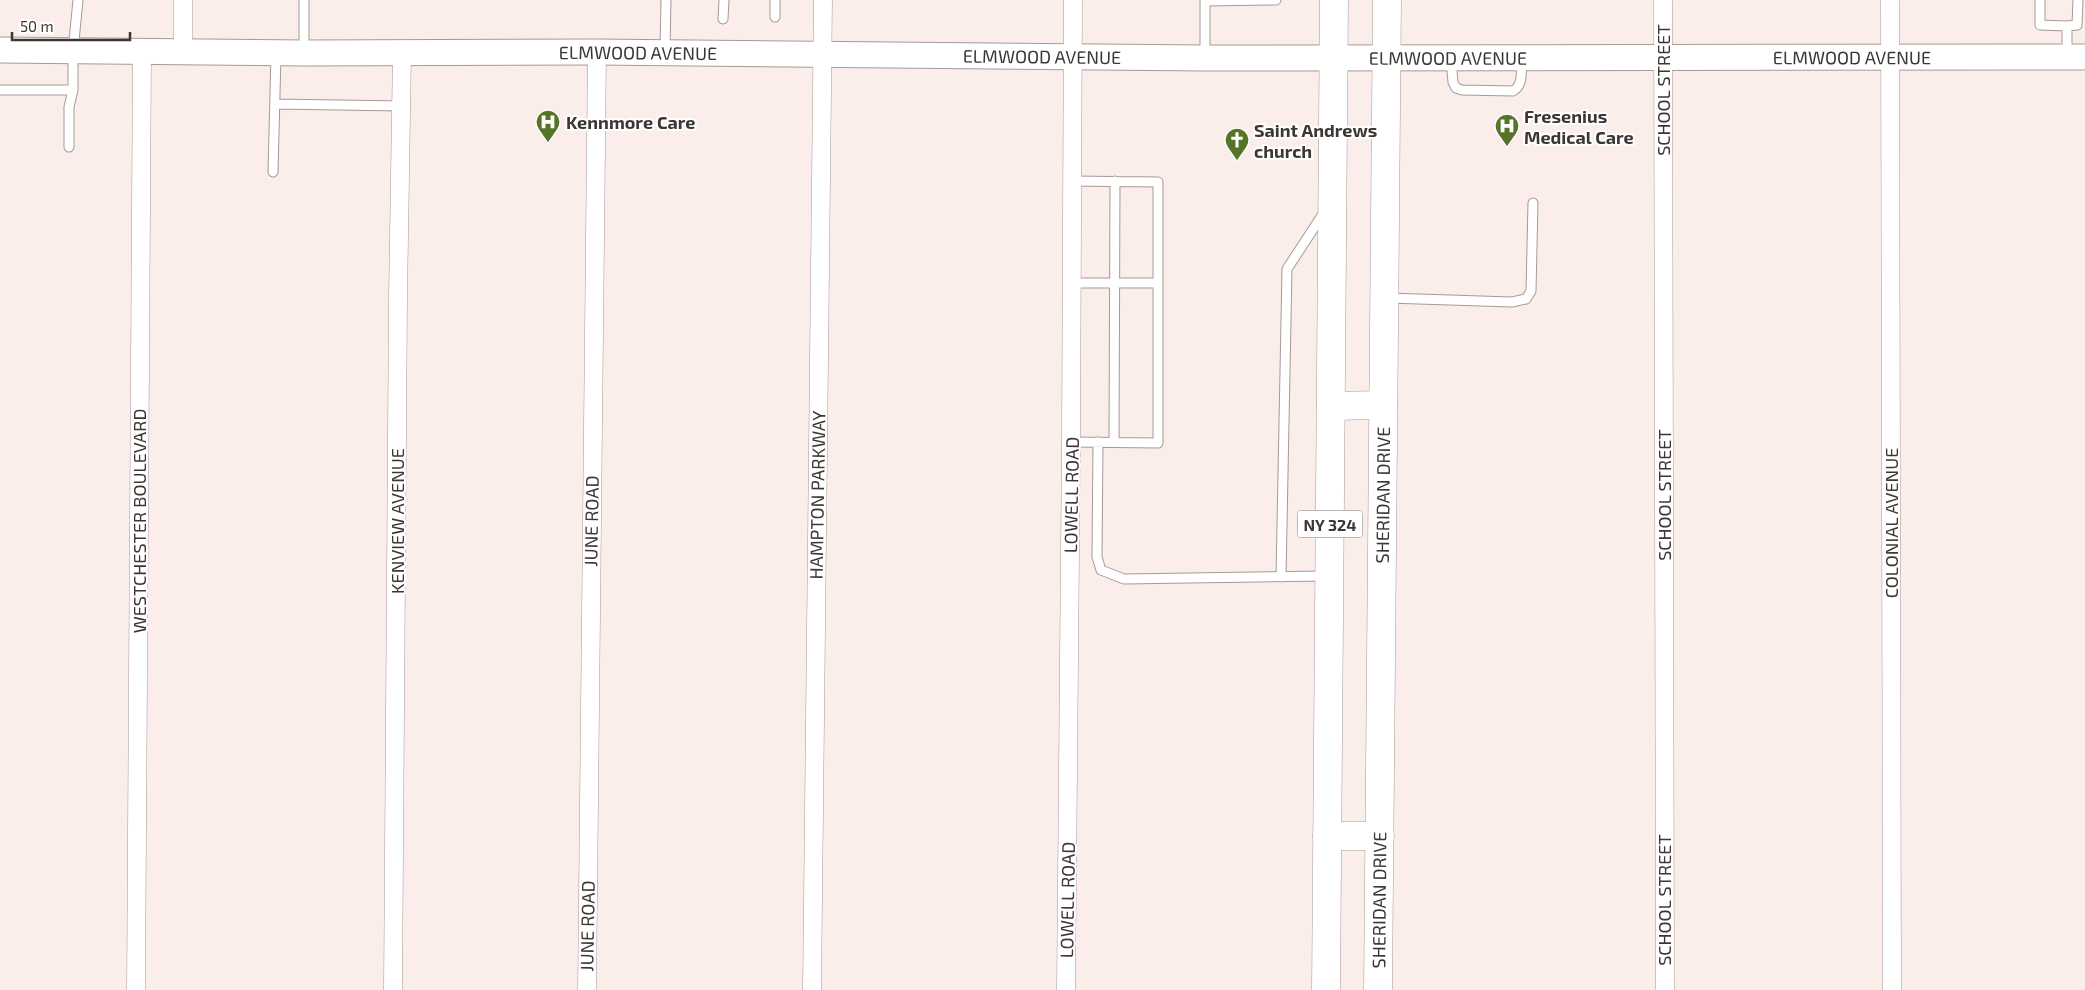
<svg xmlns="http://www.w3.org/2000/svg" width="2085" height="990" viewBox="0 0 2085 990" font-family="'Exo 2',sans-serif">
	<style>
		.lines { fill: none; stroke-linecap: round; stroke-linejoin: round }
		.lane-casing { stroke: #a69996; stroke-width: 11 }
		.street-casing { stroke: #a69996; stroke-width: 19 }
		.secondary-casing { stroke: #a69996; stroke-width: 27 }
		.primary-casing { stroke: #a69996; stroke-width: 29 }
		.lane { stroke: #fff; stroke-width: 9 }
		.street { stroke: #fff; stroke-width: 18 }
		.secondary { stroke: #fff; stroke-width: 25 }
		.primary { stroke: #fff; stroke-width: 28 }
		.labels { text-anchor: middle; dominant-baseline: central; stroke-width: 4; stroke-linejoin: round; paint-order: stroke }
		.shield { fill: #fff; stroke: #767372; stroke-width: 1 }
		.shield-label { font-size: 16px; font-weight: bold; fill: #3c3735 }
		.street-label { font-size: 18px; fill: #3c3735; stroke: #fff }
		.poi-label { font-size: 18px; font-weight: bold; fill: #3c3735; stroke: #fff; text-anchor: start }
	</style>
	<rect width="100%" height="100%" fill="#fbedea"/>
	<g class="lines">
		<defs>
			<path id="lane" d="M2040,0V25L2067,26
				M775,17V0
				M723,19L724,0
				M304,50V0
				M665,50L666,0
				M2067,55V26L2077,25L2078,0
				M1205,56V1L1276,0
				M1451,60L1453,82L1456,88L1462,90L1513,91C1524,85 1521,70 1521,59
				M0,90H73V51L78,0
				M275,104L401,106
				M69,147V107L73,90
				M273,172L276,55
				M1071,181L1158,182V443L1071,442
				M1071,283H1158
				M1387,298L1512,302L1526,299L1531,291L1533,203
				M1098,442L1097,557L1101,570L1124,579L1326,576
				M1114,442L1115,181
				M1281,577L1287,269L1325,211"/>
			<path id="street" d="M183,0V52
				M1663,0L1665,990
				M1890,0L1892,990
				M136,990L142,51
				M393,990L398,298L402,53
				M587,990L597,52
				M812,990L823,0
				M1066,990L1071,442L1073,0"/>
			<g id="secondary">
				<path id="s1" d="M0,50L304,53L597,52L1205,58L2085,57"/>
			</g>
			<g id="primary">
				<path d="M1331,406L1383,405"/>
				<path d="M1327,836H1380"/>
				<path d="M1326,990L1334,0"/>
				<path id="s2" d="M1378,990L1387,0"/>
			</g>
		</defs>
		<use href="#lane" class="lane-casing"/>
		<use href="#street" class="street-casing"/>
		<use href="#secondary" class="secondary-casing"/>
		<use href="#primary" class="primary-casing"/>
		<use href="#lane" class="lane"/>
		<use href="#street" class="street"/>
		<use href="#secondary" class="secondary"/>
		<use href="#primary" class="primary"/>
	</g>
	<defs>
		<symbol id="hospital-pin" viewBox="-11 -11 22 30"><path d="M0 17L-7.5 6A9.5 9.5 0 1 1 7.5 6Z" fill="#567328" stroke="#fff"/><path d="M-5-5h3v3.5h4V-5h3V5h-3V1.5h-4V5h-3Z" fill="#fff"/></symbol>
		<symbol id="church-pin" viewBox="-11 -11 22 30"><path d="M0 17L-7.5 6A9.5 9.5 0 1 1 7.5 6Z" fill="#567328" stroke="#fff"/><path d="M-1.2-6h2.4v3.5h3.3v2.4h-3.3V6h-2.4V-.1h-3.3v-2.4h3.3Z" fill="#fff"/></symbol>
	</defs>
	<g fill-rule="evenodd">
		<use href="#hospital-pin" x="534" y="108" width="28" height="38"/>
		<use href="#hospital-pin" x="1493" y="112" width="28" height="38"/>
		<use href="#church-pin" x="1223" y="126" width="28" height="38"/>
	</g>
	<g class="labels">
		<rect class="shield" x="1297.5" y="510.5" width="65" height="27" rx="4"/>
		<g class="shield-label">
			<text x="1330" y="524">NY 324</text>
		</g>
		<g class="street-label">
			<text stroke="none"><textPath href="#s1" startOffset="638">ELMWOOD AVENUE</textPath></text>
			<text stroke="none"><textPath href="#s1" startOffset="1042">ELMWOOD AVENUE</textPath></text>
			<text stroke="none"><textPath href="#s1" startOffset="1852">ELMWOOD AVENUE</textPath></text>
			<text stroke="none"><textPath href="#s1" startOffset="1448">ELMWOOD AVENUE</textPath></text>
			<text transform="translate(1663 90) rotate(-90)">SCHOOL STREET</text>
			<text transform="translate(817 495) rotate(-89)">HAMPTON PARKWAY</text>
			<text transform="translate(1071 495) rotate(-89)">LOWELL ROAD</text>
			<text stroke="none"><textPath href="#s2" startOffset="495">SHERIDAN DRIVE</textPath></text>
			<text transform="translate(1664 495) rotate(-90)">SCHOOL STREET</text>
			<text transform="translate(139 521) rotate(-90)">WESTCHESTER BOULEVARD</text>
			<text transform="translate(397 521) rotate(-90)">KENVIEW AVENUE</text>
			<text transform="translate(591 521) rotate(-89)">JUNE ROAD</text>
			<text transform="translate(1891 523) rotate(-90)">COLONIAL AVENUE</text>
			<text transform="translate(1067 900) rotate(-89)">LOWELL ROAD</text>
			<text stroke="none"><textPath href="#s2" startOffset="90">SHERIDAN DRIVE</textPath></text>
			<text transform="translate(1664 900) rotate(-90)">SCHOOL STREET</text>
			<text transform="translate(587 926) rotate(-89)">JUNE ROAD</text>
		</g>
		<g class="poi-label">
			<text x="1524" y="116">Fresenius<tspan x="1524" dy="21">Medical Care</tspan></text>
			<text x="566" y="122">Kennmore Care</text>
			<text x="1254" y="130">Saint Andrews<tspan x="1254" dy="21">church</tspan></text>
		</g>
	</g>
	<path d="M12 32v8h118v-8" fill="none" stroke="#3c3735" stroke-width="2.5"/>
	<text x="20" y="32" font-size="15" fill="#3c3735" stroke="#ffffff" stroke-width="4" paint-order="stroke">50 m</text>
</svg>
